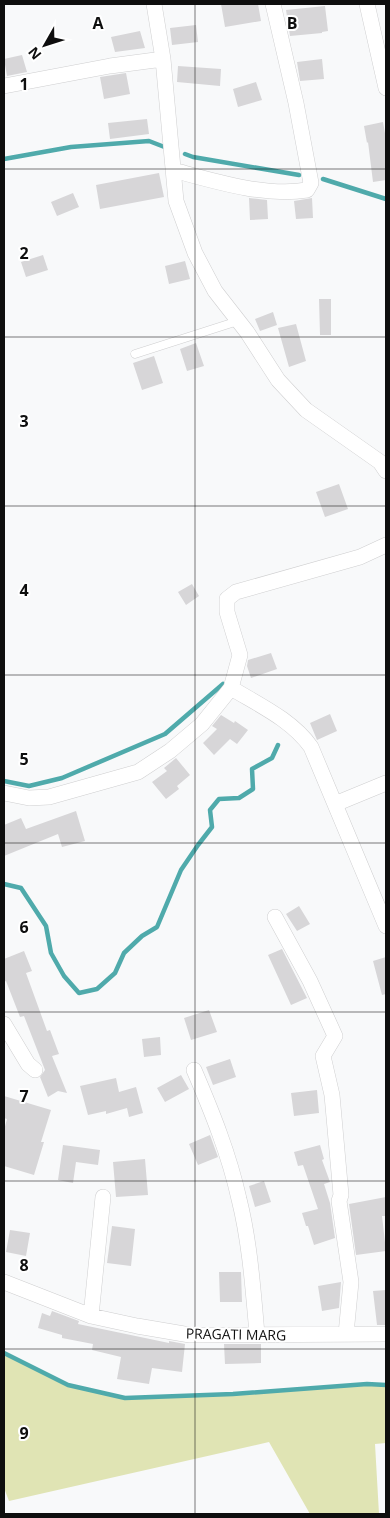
<svg xmlns="http://www.w3.org/2000/svg" width="390" height="1518" viewBox="0 0 390 1518" font-family="'Open Sans',sans-serif">
	<style>
		.green { fill: #e0e4b4 }
		.lines { fill: none; stroke-linecap: round; stroke-linejoin: round }
		.stream { stroke: #4faaab; stroke-width: 4.5 }
		.building { fill: #d7d6d8 }
		.service-casing { stroke: #cfcfd0; stroke-width: 9 }
		.minor-casing { stroke: #cfcfd0; stroke-width: 16 }
		.service { stroke: #fff; stroke-width: 8 }
		.minor { stroke: #fff; stroke-width: 15 }
		.grid { fill: none; stroke: #0e0e0e; stroke-width: 1; stroke-opacity: 0.55 }
		.labels { text-anchor: middle; dominant-baseline: central; stroke-width: 4; stroke-linejoin: round; paint-order: stroke }
		.street-label { font-size: 14px; fill: #0e0e0e; stroke: #fff }
		.grid-label { font-size: 16px; text-anchor: middle; font-weight: bold; fill: #0e0e0e; stroke: #fff; stroke-width: 4; stroke-linejoin: round; paint-order: stroke }
	</style>
	<rect width="100%" height="100%" fill="#f8f9fa"/>
	<path class="green" d="M4,1353L68,1385L125,1398L233,1394L367,1384L386,1385V1443L375,1444L379,1514H310L269,1442L9,1501L4,1488Z"/>
	<g class="lines">
		<path class="stream" d="M185,154L193,157L299,175
			M4,159L71,147L149,141L167,148
			M323,179L386,199
			M4,781L29,786L62,778L165,734L223,684
			M4,884L21,888L46,926L51,953L64,976L79,993L97,989L115,973L124,953L142,936L157,927L181,870L198,845L212,827L210,810L219,799L239,798L253,789L252,769L272,758L278,745
			M4,1353L68,1385L125,1398L233,1394L367,1384L386,1385"/>
	</g>
	<path class="building" d="M221,4H258L261,21L225,27Z
		M325,6L328,31L322,32V33L290,36L286,10Z
		M196,25L198,42L172,45L170,28Z
		M140,31L145,48L115,52L111,37Z
		M22,55L27,72L7,76L4,59Z
		M322,59L324,79L300,81L297,62Z
		M178,66L221,69L220,86L177,82Z
		M126,73L130,94L104,99L100,77Z
		M256,82L262,100L238,107L233,89Z
		M147,119L149,134L110,139L108,123Z
		M383,122L386,139V180L373,182L368,142L367,143L364,126Z
		M159,173L164,197L100,209L96,185Z
		M73,193L79,207L57,216L51,202Z
		M249,198L267,200L268,219L250,220Z
		M312,198L313,218L296,219L294,201Z
		M43,255L48,270L26,277L21,262Z
		M185,261L190,279L169,284L165,266Z
		M319,299H331V335H320Z
		M273,312L277,325L260,331L255,319Z
		M296,324L306,361L289,367L278,328Z
		M196,343L204,366L187,371L180,349Z
		M154,356L163,383L142,390L133,363Z
		M339,484L348,509L325,517L316,492Z
		M192,584L199,596L186,605L178,592Z
		M271,653L277,669L251,678L247,666L248,660Z
		M330,714L337,731L317,740L310,723Z
		M221,715L234,723L235,721L248,730L237,744L230,739L214,755L203,743L217,729L212,726Z
		M176,758L190,775L177,786L179,789L166,799L152,782L167,771L164,768Z
		M76,811L85,841L62,847L58,834L4,856V825L21,818L26,829Z
		M299,906L310,924L297,931L286,914Z
		M282,949L307,998L291,1005L268,955Z
		M24,951L32,971L26,973L47,1031L50,1030L59,1054L52,1056L67,1093L58,1091L48,1097L40,1077L45,1070L24,1016L20,1017L6,981L4,982V959Z
		M386,957V994L382,995L373,961Z
		M209,1010L217,1032L191,1040L184,1018Z
		M160,1037L161,1055L144,1057L142,1039Z
		M230,1059L236,1077L213,1085L206,1067Z
		M181,1075L189,1089L165,1102L157,1088Z
		M116,1078L119,1092L136,1087L143,1113L129,1117L127,1108L106,1114V1111L88,1115L80,1086Z
		M317,1090L319,1113L294,1116L291,1093Z
		M4,1096L51,1110L41,1142H44L34,1175L4,1166V1130L7,1119L4,1118Z
		M210,1135L218,1157L198,1165L189,1144Z
		M63,1145L100,1150L98,1165L76,1162L73,1183L58,1180Z
		M320,1145L324,1159L322,1160L330,1182L324,1184L330,1203L335,1238L314,1245L308,1226H306L302,1213L318,1209L303,1165L298,1166L294,1152Z
		M145,1159L148,1195L116,1197L113,1162Z
		M264,1181L271,1202L255,1207L249,1186Z
		M386,1197V1216H382L386,1251L356,1255L349,1204Z
		M112,1226L135,1229L131,1266L107,1263Z
		M10,1230L30,1233L26,1256L6,1252Z
		M219,1272H241L242,1302H220Z
		M341,1282L339,1308L322,1311L318,1286Z
		M386,1290V1325H377L373,1291Z
		M52,1311L79,1321L78,1324L169,1343V1341L185,1344L182,1372L152,1368L149,1384L117,1379L121,1357L92,1350L93,1344L62,1338V1335L38,1328L42,1313L50,1316Z
		M224,1344H261V1363L225,1364Z"/>
	<g class="lines">
		<defs>
			<path id="service" d="M135,354L238,321"/>
			<path id="minor" d="M154,4L163,59L176,201L195,253L215,291L247,332L278,380L306,410L380,462L386,471
				M367,4L386,88
				M4,86L110,66L163,59
				M173,170C214,181 265,197 307,190L311,183L296,103L273,4
				M231,688C259,705 292,720 311,747L386,926
				M4,793L29,798L49,797L138,772L170,751L202,724L231,688L240,655L227,612V599L236,592L360,557L386,545
				M335,804L386,783
				M275,917L310,981L335,1036L323,1056L332,1095L341,1195L339,1201L351,1282L346,1334
				M4,1024L28,1064L35,1070
				M194,1070C212,1112 229,1154 239,1199C250,1243 253,1289 257,1334
				M4,1282L91,1316L137,1326L190,1335L386,1334
				M91,1316L103,1197"/>
		</defs>
		<use href="#service" class="service-casing"/>
		<use href="#minor" class="minor-casing"/>
		<use href="#service" class="service"/>
		<use href="#minor" class="minor"/>
	</g>
	<path class="grid" d="M195,4V1514M4,169H386M4,337H386M4,506H386M4,675H386M4,843H386M4,1012H386M4,1181H386M4,1349H386"/>
	<g class="labels">
		<g class="street-label">
			<text transform="translate(236 1334) rotate(1)">PRAGATI MARG</text>
		</g>
	</g>
	<g class="grid-label">
		<text x="98" y="29">A</text>
		<text x="292" y="29">B</text>
		<text x="24" y="90">1</text>
		<text x="24" y="259">2</text>
		<text x="24" y="427">3</text>
		<text x="24" y="596">4</text>
		<text x="24" y="765">5</text>
		<text x="24" y="933">6</text>
		<text x="24" y="1102">7</text>
		<text x="24" y="1271">8</text>
		<text x="24" y="1439">9</text>
	</g>
	<rect width="390" height="1518" fill="none" stroke="#0e0e0e" stroke-width="10"/>
	<g transform="translate(45 45) rotate(231)" stroke="#ffffff" stroke-width="4" paint-order="stroke">
	<path d="M0-4L9 19L0 12L-9 19Z" fill="#0e0e0e"/>
	<text y="-8" font-size="14" font-weight="bold" text-anchor="middle" fill="#0e0e0e">N</text>
	</g>
</svg>
